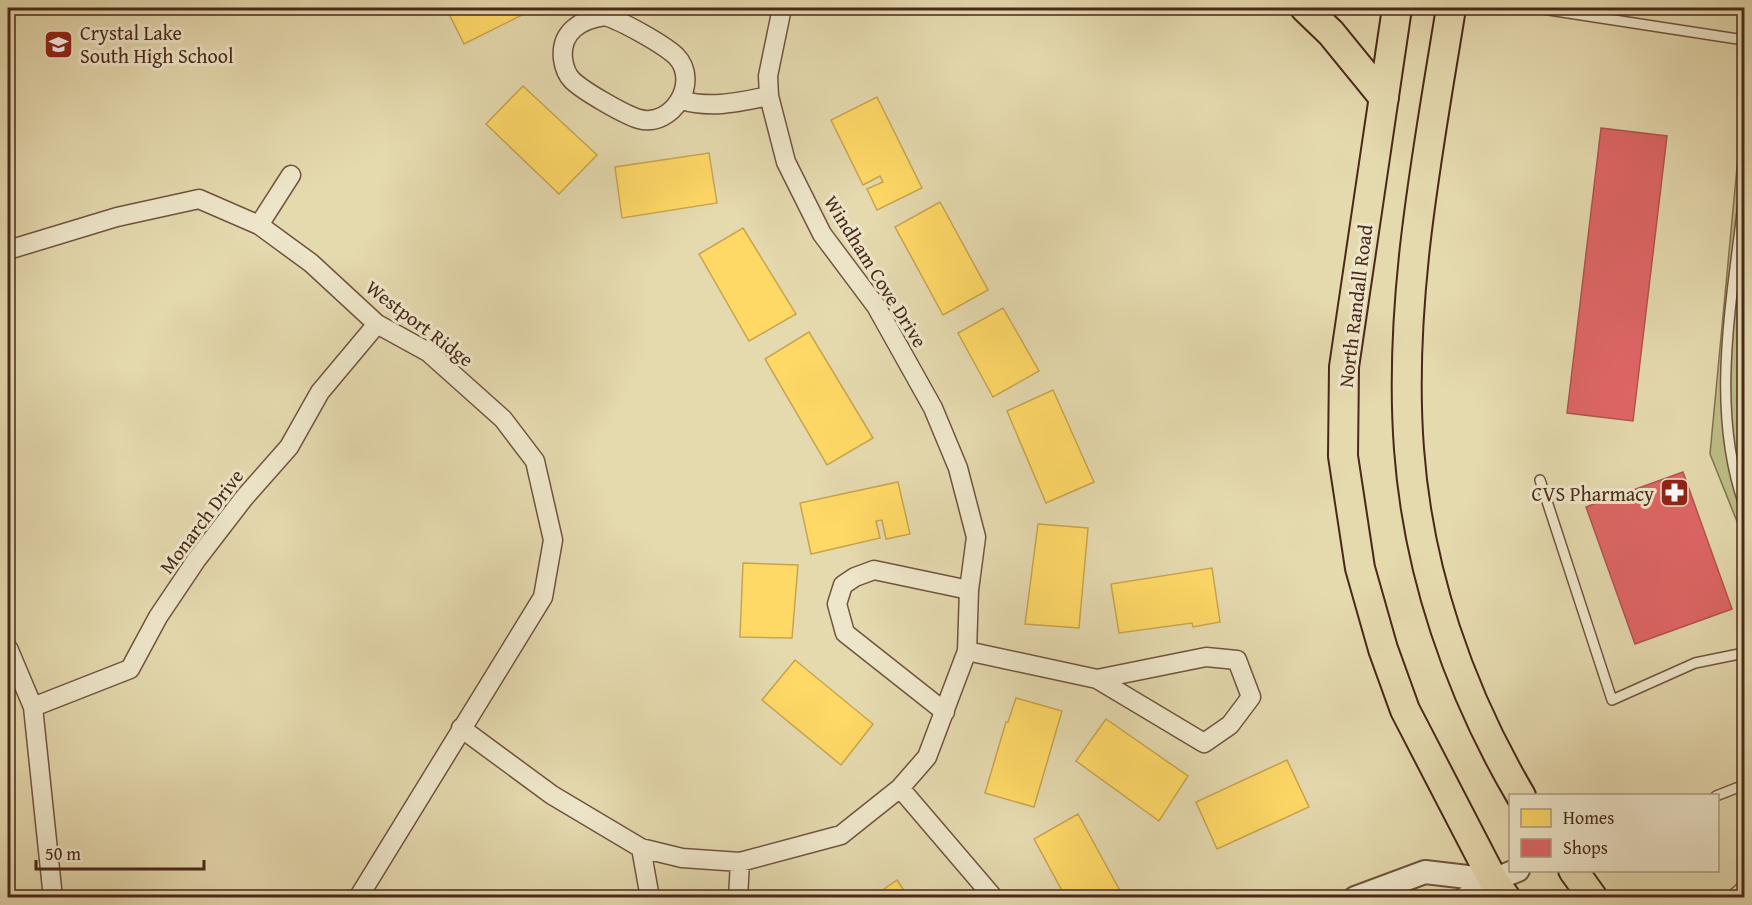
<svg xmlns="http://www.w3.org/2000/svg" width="1752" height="905" viewBox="0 0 1752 905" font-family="'Gentium Book Plus',serif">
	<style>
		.green { fill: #bdbc85; stroke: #847250; stroke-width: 1.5 }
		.homes { fill: #ffd966; stroke: #c9a44f; stroke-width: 1.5 }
		.shops { fill: #e06666; stroke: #b3534f; stroke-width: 1.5 }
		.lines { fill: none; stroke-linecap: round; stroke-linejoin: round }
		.service-casing { stroke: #71543f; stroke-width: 12 }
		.minor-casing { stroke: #71543f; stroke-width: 21 }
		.tertiary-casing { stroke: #71543f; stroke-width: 26 }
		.primary-casing { stroke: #4a281a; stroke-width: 32 }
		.service { stroke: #eee6ca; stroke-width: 9 }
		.minor { stroke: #eee6ca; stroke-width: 18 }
		.tertiary { stroke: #eee6ca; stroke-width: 22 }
		.primary { stroke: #e5d9ae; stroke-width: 28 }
		.labels { text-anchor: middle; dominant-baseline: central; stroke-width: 6; stroke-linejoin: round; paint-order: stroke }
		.poi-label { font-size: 20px; fill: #4a281a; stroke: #eee6ca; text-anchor: start }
		.street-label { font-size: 20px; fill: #4a281a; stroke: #eee6ca }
	</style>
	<rect width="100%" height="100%" fill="#e5d9ae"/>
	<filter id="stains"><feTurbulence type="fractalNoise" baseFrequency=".00333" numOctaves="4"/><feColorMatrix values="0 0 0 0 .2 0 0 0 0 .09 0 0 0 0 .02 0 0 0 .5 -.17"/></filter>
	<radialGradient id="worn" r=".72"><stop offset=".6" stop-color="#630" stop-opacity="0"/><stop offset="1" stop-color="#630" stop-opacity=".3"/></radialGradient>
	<path class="green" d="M1744,93V539L1710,454Z"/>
	<path class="homes" d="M446,8H536L464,44Z
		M523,86L597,155L559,194L486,124Z
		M877,97L922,188L877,210L867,189L883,182L880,176L863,185L831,120Z
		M709,153L717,203L622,218L615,167Z
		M940,202L988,290L943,315L895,227Z
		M743,228L796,314L749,341L699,254Z
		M1003,308L1039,371L993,397L958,333Z
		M809,332L873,438L827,465L765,359Z
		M1053,390L1094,482L1046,503L1007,411Z
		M898,482L910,534L886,539L882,520L876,521L880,538L811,554L800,503Z
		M1038,524L1088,528L1079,628L1025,624Z
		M743,563L798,565L792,638L740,637Z
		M1212,568L1220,622L1193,627L1192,623L1119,633L1111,584Z
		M795,660L873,724L841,765L762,700Z
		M1016,698L1062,711L1034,807L985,793L1006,722H1008Z
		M1106,719L1188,776L1159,821L1076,761Z
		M1287,760L1309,807L1217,849L1196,802Z
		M1078,814L1124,898H1088L1085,893L1078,898H1066L1034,839Z
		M897,880L909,898H871Z"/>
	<path class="shops" d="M1601,128L1667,136L1633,421L1567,413Z
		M1683,472L1732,609L1635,644L1586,507Z"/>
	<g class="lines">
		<defs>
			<path id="service" d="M1536,8L1744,40
				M1744,195C1733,297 1709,406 1744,505
				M1540,480L1612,700L1695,663L1744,653
				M1716,796L1744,785
				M1729,898L1744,885"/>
			<path id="minor" d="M605,16C622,21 663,44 676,56C701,82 672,128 639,119C625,115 583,91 572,80C567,75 564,66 563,59C560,32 581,19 605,16Z
				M681,100C711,109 739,102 769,96
				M259,225L291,175
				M8,250L117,217L199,199L259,225L311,263L377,324L428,352L503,419L535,461L553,540L543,597L358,898
				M8,648L33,707L53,898
				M967,651L1097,679
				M1206,657L1237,660L1251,697L1230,725L1204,743L1097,679Z
				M33,707L130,669L158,617L197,559L244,498L289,447L320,392L377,324
				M945,712L845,633L837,604L843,585L855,577L874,570L969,590
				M461,728L552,795L641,848L682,858L740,862L841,835L900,788L927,757L967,651L969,590L976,537L958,468L933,408L876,306L822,234L786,162L769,96L768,76L782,8
				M900,788L994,898
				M641,848L650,898
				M738,898L740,862"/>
			<path id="tertiary" d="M1355,898L1425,872L1493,880
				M1466,898L1493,880L1518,870"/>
			<path id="primary" d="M1305,8L1331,33L1384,98
				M1397,8L1344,367L1343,456L1360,568L1383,649L1405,710L1493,880L1506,898
				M1451,8C1428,152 1398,302 1409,449C1418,571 1459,691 1521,796
				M1573,870L1593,898"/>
		</defs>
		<use href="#service" class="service-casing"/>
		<use href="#minor" class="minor-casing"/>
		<use href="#tertiary" class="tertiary-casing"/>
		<use href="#primary" class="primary-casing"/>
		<use href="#service" class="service"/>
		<use href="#minor" class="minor"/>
		<use href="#tertiary" class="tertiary"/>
		<use href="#primary" class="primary"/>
	</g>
	<defs>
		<symbol id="school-square" viewBox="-11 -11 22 22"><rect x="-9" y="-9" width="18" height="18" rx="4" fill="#8f2418" stroke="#eee6ca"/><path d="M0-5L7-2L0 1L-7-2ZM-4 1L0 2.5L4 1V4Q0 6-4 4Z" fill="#fff"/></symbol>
		<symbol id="pharmacy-square" viewBox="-11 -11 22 22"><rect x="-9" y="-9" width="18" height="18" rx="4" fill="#8f2418" stroke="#eee6ca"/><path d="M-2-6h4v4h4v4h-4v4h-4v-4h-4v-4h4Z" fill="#fff"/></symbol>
	</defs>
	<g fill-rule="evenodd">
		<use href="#school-square" x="42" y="28" width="33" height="33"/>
		<use href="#pharmacy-square" x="1658" y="476" width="33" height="33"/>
	</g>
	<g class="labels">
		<g class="poi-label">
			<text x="80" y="32">Crystal Lake<tspan x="80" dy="23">South High School</tspan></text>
			<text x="1654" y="493" text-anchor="end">CVS Pharmacy</text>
		</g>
		<g class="street-label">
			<text transform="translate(876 271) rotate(58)">Windham Cove Drive</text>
			<text transform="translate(1355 306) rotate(-83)">North Randall Road</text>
			<text transform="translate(420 323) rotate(37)">Westport Ridge</text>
			<text transform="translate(201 521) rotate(-53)">Monarch Drive</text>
		</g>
	</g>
	<rect width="1752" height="905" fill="none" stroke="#e5d9ae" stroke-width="30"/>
	<rect x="9" y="9" width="1734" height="887" fill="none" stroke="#4a281a" stroke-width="3"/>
	<rect x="15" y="15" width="1722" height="875" fill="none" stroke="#4a281a" stroke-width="1.5"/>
	<rect x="1509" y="794" width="210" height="78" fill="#eee6ca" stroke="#ac9a84" stroke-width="1.5"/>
	<rect x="1521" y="809" width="30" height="18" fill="#ffd966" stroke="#ac9a84" stroke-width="1.5"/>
	<text x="1563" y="824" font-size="18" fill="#4a281a">Homes</text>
	<rect x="1521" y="839" width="30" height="18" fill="#e06666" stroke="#ac9a84" stroke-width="1.5"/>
	<text x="1563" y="854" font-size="18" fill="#4a281a">Shops</text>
	<path d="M36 860v9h168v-9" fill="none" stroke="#4a281a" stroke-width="3"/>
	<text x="45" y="860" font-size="18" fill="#4a281a" stroke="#eee6ca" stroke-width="4.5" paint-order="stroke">50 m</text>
	<rect width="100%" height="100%" filter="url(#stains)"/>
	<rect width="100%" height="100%" fill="url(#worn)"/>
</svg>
